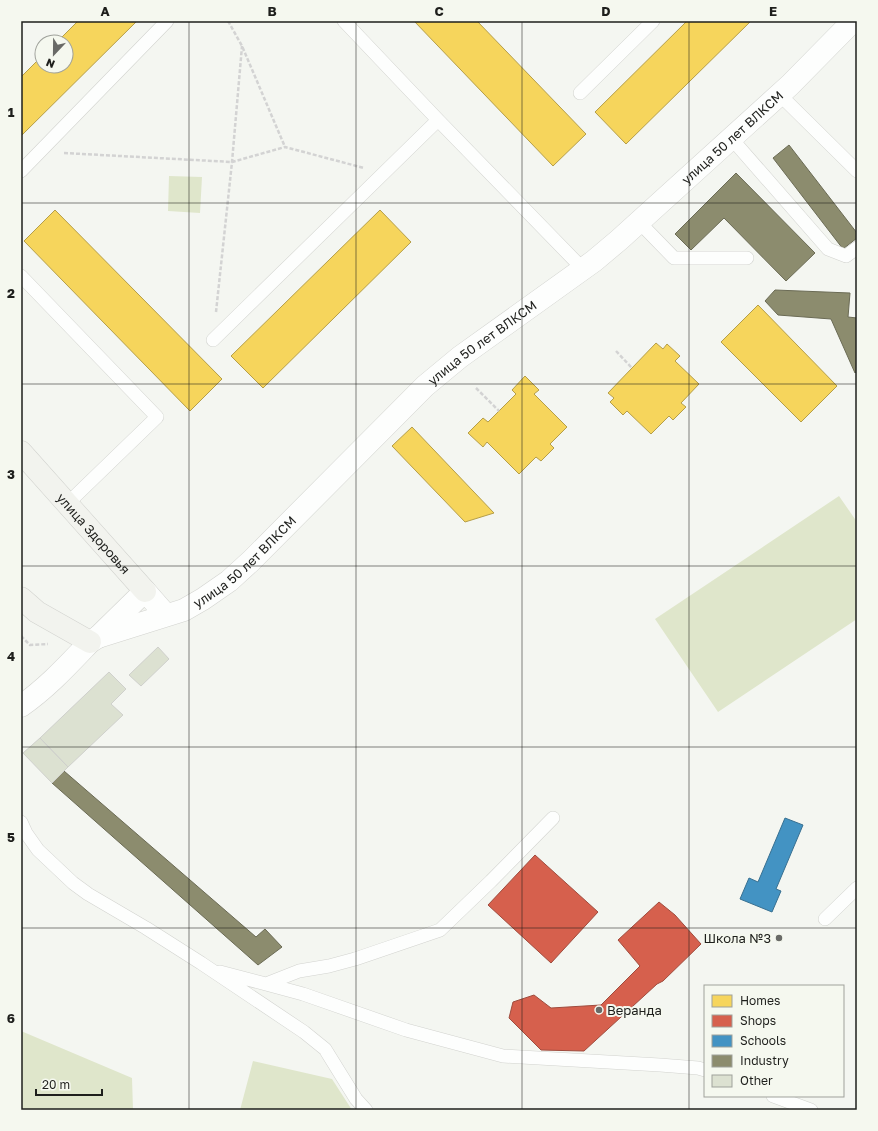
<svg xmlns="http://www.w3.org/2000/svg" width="878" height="1131" viewBox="0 0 878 1131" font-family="'Golos Text',sans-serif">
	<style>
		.green { fill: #dfe6cb }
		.homes { fill: #f6d55c; stroke: #b59e49 }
		.shops { fill: #d6604d; stroke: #9f4c3e }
		.schools { fill: #4393c3; stroke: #387091 }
		.industry { fill: #8c8c6e; stroke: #6b6b55 }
		.building { fill: #dce1d1; stroke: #cfd0cc }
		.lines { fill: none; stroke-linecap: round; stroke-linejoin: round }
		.lane-casing { stroke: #d2d3cf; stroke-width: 14 }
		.street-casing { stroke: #d2d3cf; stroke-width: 23 }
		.secondary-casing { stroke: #d2d3cf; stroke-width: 23 }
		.path { stroke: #d3d3d3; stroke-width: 2.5; stroke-dasharray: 4 2; stroke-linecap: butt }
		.lane { stroke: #fdfefd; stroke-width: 13 }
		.street { stroke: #fdfefd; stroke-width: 22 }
		.secondary { stroke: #f2f3ee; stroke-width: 22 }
		.grid { fill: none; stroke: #1e1f1c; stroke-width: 1; stroke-opacity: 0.55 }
		.poi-dot { fill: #696a67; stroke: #f5f8ef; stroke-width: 1.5 }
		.labels { text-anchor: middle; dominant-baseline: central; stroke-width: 4; stroke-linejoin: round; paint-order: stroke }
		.street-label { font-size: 13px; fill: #1e1f1c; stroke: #f5f8ef }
		.poi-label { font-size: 13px; fill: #1e1f1c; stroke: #f5f8ef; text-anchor: end }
		.neatline { fill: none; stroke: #1e1f1c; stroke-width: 1.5 }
		.grid-label { font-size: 13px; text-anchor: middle; font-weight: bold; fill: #1e1f1c }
	</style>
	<rect width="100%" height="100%" fill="#f4f6f1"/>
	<path class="green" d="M169,176L202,177L200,213L168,211Z
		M839,496L857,522V619L718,712L655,619Z
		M21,1031L132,1078L133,1110H21Z
		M253,1061L332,1079L352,1110H240Z"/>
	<path class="homes" d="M78,21H137L21,136V77L42,56V66H66V42H57Z
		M414,21H477L586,134L553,166Z
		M687,21H751L626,144L595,112Z
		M55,210L222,379L190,411L24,241Z
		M380,210L411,242L263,388L231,356Z
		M758,305L837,386L801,422L721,342Z
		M656,343L663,349L667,344L680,356L675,361L699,384L681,403L686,407L673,420L669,416L651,434L627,411L623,415L610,402L614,398L608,393Z
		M525,376L539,390L534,394L567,427L550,444L554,448L541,461L536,457L519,474L487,442L483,447L468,433L483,418L488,422L516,394L512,390Z
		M412,427L494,513L465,522L392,446Z"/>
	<path class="shops" d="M535,855L598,912L551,963L488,905Z
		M659,902L675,915L701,944L663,981L657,984L584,1051L541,1050L509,1018L513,1002L534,995L551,1008L601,1005L640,966L618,940Z"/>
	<path class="schools" d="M785,818L803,825L776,889L781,891L772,912L740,899L749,878L758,882Z"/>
	<path class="industry" d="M789,145L857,233V238L843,249L773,158Z
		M736,173L815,253L786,281L724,218L691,250L675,234Z
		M775,290L850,293L848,317L857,318V371L855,373L831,319L778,315L765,301Z
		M64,771L256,937L265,929L282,947L258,965L52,783Z"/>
	<path class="building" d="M158,647L169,659L141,686L129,675Z
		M109,672L126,689L111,704L123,715L68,767L40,738Z
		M40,738L68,767L52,783L23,753Z"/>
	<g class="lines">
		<defs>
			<path id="lane" d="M344,21L438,120L583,269
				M580,93L653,21
				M779,94L857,171
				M731,138L828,249L846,256L857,248
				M21,171L167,21
				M639,222L674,258H747
				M21,276L157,417L67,504
				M213,340L438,120
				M21,822L26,833L38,850L73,883L88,894L146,928L201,963L304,1032L325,1049L356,1099L366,1110
				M825,919L857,888
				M220,972L266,984L299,971L329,966L355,959L440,930L491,881L553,818
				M266,984L303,994L406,1030L503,1056L660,1065L698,1068L705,1070
				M773,1096L811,1110"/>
			<g id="street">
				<path id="s1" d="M98,637L184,610L203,599L229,581L251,561L425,386L460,357L594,261L619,240L790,85L853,21"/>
				<path d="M21,706C47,688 68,665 90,642L98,637L145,591L166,615"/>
			</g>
			<g id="secondary">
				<path id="s2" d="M21,452L145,591"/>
				<path d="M21,598L37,612L90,642"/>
			</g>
		</defs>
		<use href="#lane" class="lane-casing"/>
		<use href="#street" class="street-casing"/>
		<use href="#secondary" class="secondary-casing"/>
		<path class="path" d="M228,21L242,46L285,147
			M64,153L232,162L285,147L364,168
			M216,312L232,162L242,46
			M616,351L632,368
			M476,388L499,411
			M21,636L30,645L48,644"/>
		<use href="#lane" class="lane"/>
		<use href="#street" class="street"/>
		<use href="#secondary" class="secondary"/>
	</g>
	<path class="grid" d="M189,21V1110M356,21V1110M522,21V1110M689,21V1110M21,203H857M21,384H857M21,566H857M21,747H857M21,928H857"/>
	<g class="poi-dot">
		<circle cx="779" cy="938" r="4"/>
		<circle cx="599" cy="1010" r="4"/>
	</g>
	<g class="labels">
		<g class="street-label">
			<text stroke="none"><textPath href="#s1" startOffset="816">улица 50 лет ВЛКСМ</textPath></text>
			<text stroke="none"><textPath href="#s1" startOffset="492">улица 50 лет ВЛКСМ</textPath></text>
			<text stroke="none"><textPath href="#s2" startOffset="109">улица Здоровья</textPath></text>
			<text stroke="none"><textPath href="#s1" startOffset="168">улица 50 лет ВЛКСМ</textPath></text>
		</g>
		<g class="poi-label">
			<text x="771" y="938">Школа №3</text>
			<text x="607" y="1010" text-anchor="start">Веранда</text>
		</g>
	</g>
	<rect width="878" height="1131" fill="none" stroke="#f5f8ef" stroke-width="44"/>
	<rect x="704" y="985" width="140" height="112" fill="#f5f8ef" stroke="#9fa19b"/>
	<rect x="712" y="995" width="20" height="12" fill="#f6d55c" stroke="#9fa19b"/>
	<text x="740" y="1005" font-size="12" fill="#1e1f1c">Homes</text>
	<rect x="712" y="1015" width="20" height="12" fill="#d6604d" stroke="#9fa19b"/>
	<text x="740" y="1025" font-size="12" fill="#1e1f1c">Shops</text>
	<rect x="712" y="1035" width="20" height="12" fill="#4393c3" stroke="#9fa19b"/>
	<text x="740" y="1045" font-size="12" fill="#1e1f1c">Schools</text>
	<rect x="712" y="1055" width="20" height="12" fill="#8c8c6e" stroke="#9fa19b"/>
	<text x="740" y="1065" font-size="12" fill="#1e1f1c">Industry</text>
	<rect x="712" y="1075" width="20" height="12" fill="#dce1d1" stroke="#9fa19b"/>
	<text x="740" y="1085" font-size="12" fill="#1e1f1c">Other</text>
	<g transform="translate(54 54) rotate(202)"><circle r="19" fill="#f5f8ef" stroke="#9fa19b"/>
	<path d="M0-3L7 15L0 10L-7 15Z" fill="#696a67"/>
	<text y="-6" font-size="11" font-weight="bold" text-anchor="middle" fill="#1e1f1c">N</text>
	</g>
	<path d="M36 1089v6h66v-6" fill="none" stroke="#1e1f1c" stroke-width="2"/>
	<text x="42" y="1089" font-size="12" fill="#1e1f1c" stroke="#f5f8ef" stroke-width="3" paint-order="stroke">20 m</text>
	<rect x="22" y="22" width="834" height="1087" class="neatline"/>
	<g class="grid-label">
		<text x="105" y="16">A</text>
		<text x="272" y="16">B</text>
		<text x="439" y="16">C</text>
		<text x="606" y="16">D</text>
		<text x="773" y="16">E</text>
		<text x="11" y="117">1</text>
		<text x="11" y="298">2</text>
		<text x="11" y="479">3</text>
		<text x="11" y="661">4</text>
		<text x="11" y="842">5</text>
		<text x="11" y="1023">6</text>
	</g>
</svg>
